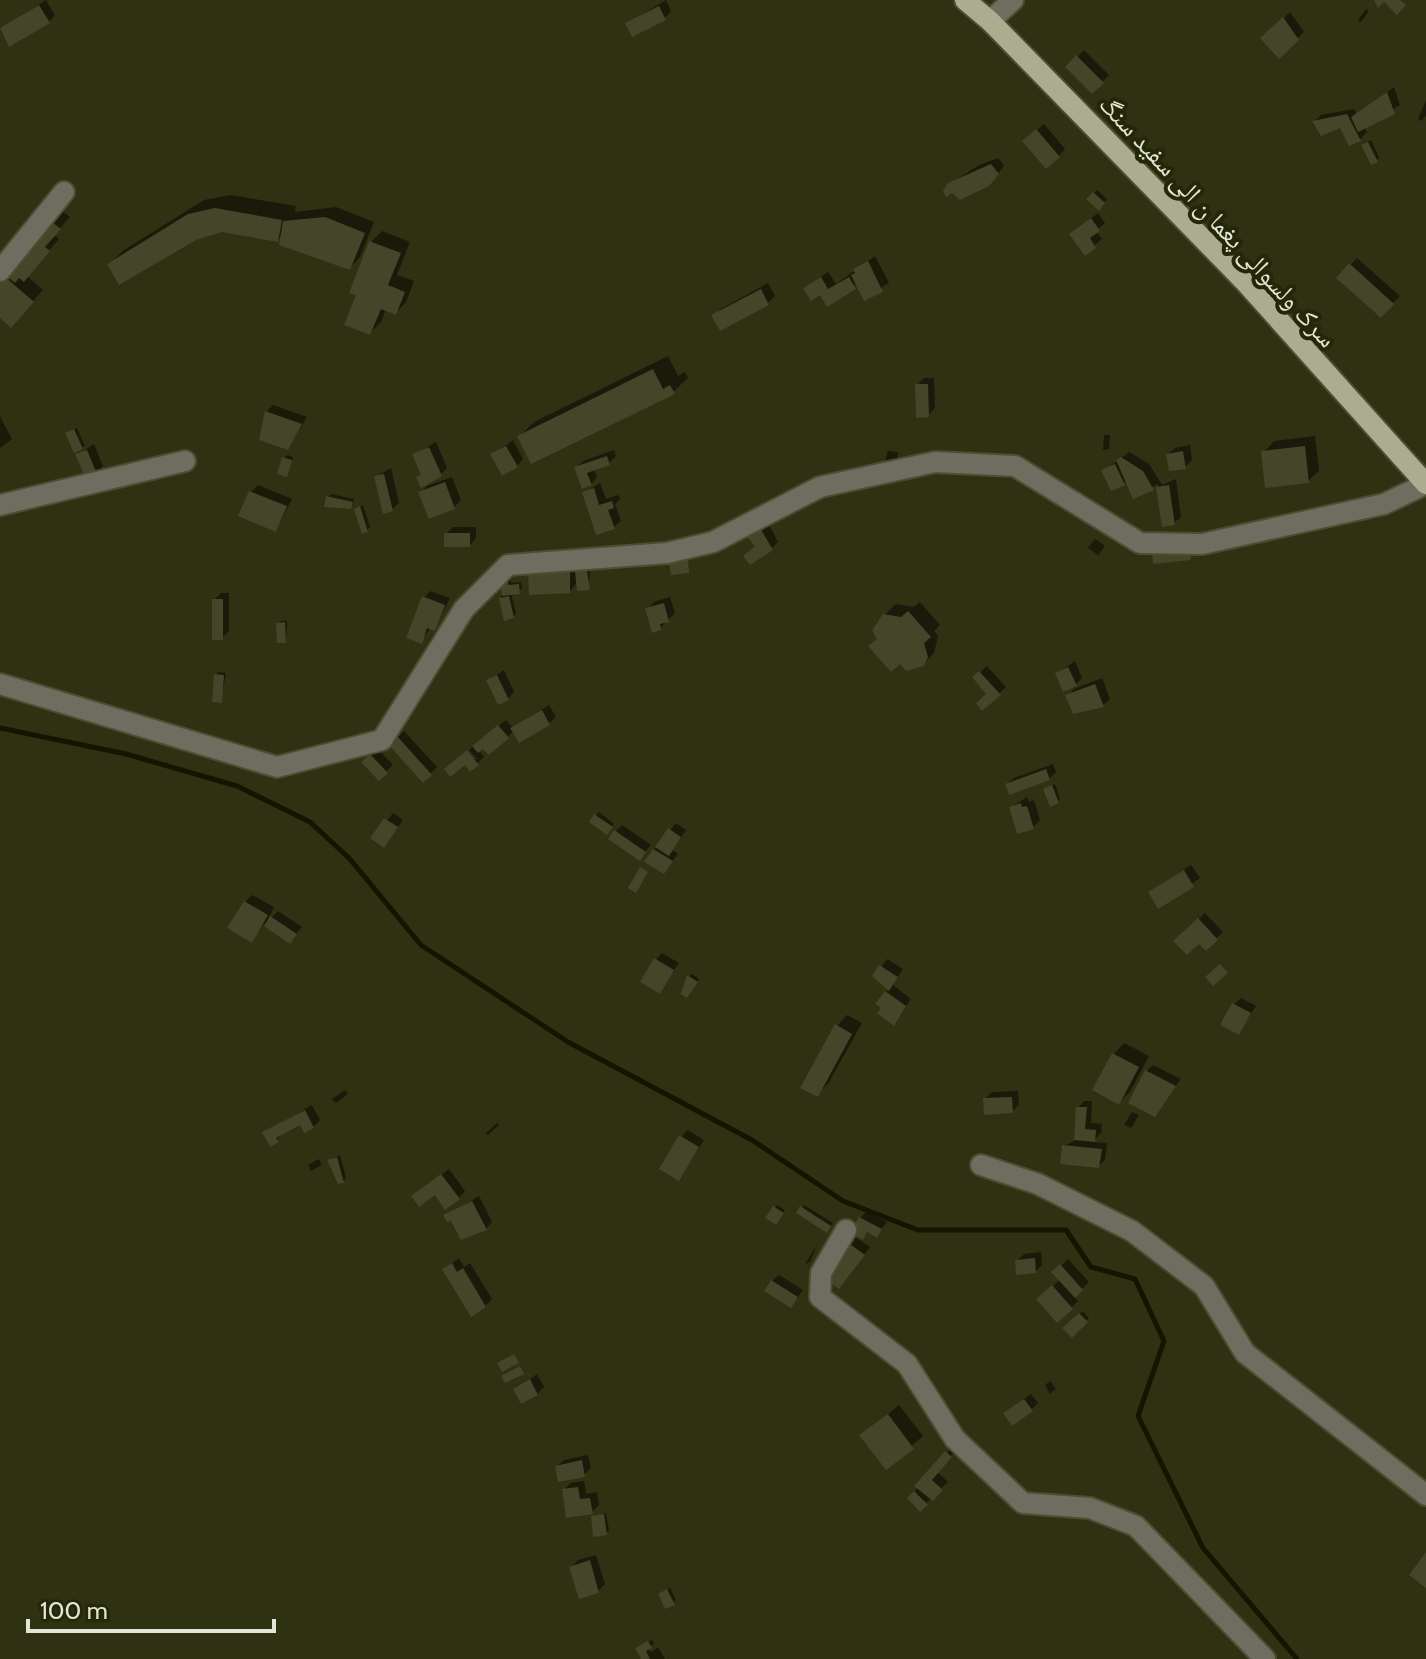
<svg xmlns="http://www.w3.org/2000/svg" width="1426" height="1659" viewBox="0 0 1426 1659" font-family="Cabin,'Noto Naskh Arabic',sans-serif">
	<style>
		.shadow { fill: #0007 }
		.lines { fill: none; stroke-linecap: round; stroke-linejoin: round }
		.stream { stroke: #141500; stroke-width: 5 }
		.building { fill: #434628 }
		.minor-casing { stroke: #4c4e32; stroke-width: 24 }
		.major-casing { stroke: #4c4e32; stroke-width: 24 }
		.minor { stroke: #6d6e60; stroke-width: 20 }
		.major { stroke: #aaad90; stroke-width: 20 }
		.labels { text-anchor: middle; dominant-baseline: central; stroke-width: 8; stroke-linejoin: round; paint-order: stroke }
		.street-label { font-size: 26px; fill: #e4e6d5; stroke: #252709 }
	</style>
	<rect width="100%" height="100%" fill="#2f3113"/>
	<path class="shadow" d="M46,0L55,15L49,22L1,29Z
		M666,0L671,11L665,18L628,23Z
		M1366,9L1369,11L1361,22L1358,20Z
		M1290,12L1304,32L1279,56L1263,38Z
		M1084,50L1109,75L1092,92L1068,67Z
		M1394,87L1400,105L1364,127L1367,132L1360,139L1341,125L1315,121L1321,115L1354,109L1357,114Z
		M1426,100V116L1421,121L1418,119Z
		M1044,124L1065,149L1059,156L1032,134Z
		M1371,140L1379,157L1377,160L1366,143Z
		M998,158L1004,166L996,176L950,184L979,165Z
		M1097,190L1107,199L1099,208L1089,199Z
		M231,195L296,206L295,212L336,207L374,222L360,257L350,268L283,234L278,240L222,230L109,264L124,250L204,200Z
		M61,210L70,217L54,235L59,239L27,276L43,290L21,314L0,315V283Z
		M1098,213L1105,223L1096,231L1102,239L1085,253L1071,234Z
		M382,231L410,242L397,275L414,281L406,302L396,313L386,309L381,322L370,333L358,294L371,242Z
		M875,256L889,283L865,298L858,284L820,292L805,288L828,272L836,284Z
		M1357,258L1400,296L1381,315L1339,277Z
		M768,283L775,296L768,303L721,328L714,315L721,309Z
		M668,356L678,376L685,372L688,378L673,392L520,436L534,422Z
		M924,378H934L935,408L928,415L917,385Z
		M273,405L307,417L288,448L266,412Z
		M0,416L12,439L0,448Z
		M77,428L85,446L75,450L70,431Z
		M1104,435H1110L1109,449L1103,450Z
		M1315,436L1319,471L1308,481L1264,452L1274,441Z
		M513,440L523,459L517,466L493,455Z
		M436,442L447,468L440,475L419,477L422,473L414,455Z
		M94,444L103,466L96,473L78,455Z
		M1190,445L1192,460L1185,467L1168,454L1175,448Z
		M614,450L616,456L609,463L594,469L597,477L591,484L576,468L583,461Z
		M888,451L898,452L897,462L884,464Z
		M1129,452L1149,464L1162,485L1176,479L1181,517L1174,523L1164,525L1158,484L1134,496L1127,480L1124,483L1104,471Z
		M287,455L293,457L286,475L284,458Z
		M391,468L399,503L392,509L376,477Z
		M452,477L461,500L454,507L421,493L427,486Z
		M600,483L606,499L619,495L620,499L615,504L621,521L614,527L585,493Z
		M258,485L292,499L276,530L251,492Z
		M331,494L354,499L353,504L350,507L328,497Z
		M363,505L370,527L367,530L356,509Z
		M767,521L778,542L765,555L749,537Z
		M453,527H476V538L470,545L446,534Z
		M1095,539L1105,546L1098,555L1088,548Z
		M576,562V573L590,568L589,588L578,582L570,591L531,593Z
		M505,579H510L511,583L521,582L522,589L511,593L516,614L513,617L501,598Z
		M430,591L450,598L435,628L441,631L432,646L428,644L437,629L431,627L421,641L424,598Z
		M221,593H229V631L222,638L214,600Z
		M670,597L675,613L660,628L647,609L654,602Z
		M920,602L940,625L934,631L938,636L934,653L923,664L900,661L874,630L877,622L896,604L914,607Z
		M281,621H287L286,641L278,624Z
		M1075,661L1082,678L1076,684L1057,673Z
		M987,666L1006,687L999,694L989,693L975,677Z
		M504,670L514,692L508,699L489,680Z
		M218,672L226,673L221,701L216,675Z
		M1102,678L1110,699L1103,705L1091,710L1089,706L1068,696L1074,689Z
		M549,705L556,717L549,723L514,731L489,753L483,746L479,750L484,757L471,769L472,759H477L469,750L474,745L506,720L513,728Z
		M404,731L437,767L424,780L391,744Z
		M378,749L393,765L379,778L364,762Z
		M1053,764L1056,772L1049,779L1007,784L1014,778Z
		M1055,784L1060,799L1058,802L1045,789Z
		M1027,797L1029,802L1034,800L1040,820L1033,827L1011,807Z
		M599,812L614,824L607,833L591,822Z
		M393,813L403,820L390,838H373Z
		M676,823L686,830L672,850L678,854L664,872L654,850Z
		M622,825L651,845L639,858L615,832Z
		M1191,865L1200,878L1159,906L1151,892Z
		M252,895L274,907L267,922L278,911L302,927L290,941L264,924L252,940L245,902Z
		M1205,913L1223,932L1206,948L1199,941H1176Z
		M662,953L679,963L660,991L656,960Z
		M887,959L903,969L893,985L911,999L894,1023L878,1003L889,989L875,976Z
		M692,974L699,979L689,993V976Z
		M1241,998L1256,1006L1238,1033L1234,1004Z
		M847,1015L862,1023L828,1084L817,1094L837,1026Z
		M1124,1043L1149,1056L1130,1092L1119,1102L1095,1089L1114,1054Z
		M1153,1065L1181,1079L1168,1096L1147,1071Z
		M345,1090L348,1094L336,1103L332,1099Z
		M1018,1091L1019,1105L1012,1111L985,1099L992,1092Z
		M1084,1101H1092L1091,1123L1102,1124L1101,1133L1092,1142L1107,1143L1105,1160L1098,1166L1064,1146L1076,1140L1078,1108Z
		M312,1105L320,1120L313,1127L301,1122L283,1132L277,1140L264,1133Z
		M1132,1112L1139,1115L1131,1128L1124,1125Z
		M497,1123L499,1125L488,1135L486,1133Z
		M688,1130L704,1140L679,1178L681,1137Z
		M340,1155L346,1178L343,1181L337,1171L332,1172L329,1160Z
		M319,1159L322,1165L311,1171L308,1165Z
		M449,1169L465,1191L459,1198L421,1190Z
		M479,1196L492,1222L486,1229L446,1216Z
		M777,1205L785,1210L779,1220L775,1208Z
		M804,1205L833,1223L830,1227L802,1208Z
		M867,1211L887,1222L877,1235L869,1231L862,1237L860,1218Z
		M855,1237L870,1247L846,1280L849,1244Z
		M817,1245L810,1262L805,1264L815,1248Z
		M1041,1252L1042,1265L1035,1272L1017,1261L1024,1254Z
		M459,1258L464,1267L470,1263L492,1299L485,1306L445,1269Z
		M1068,1259L1089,1282L1074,1296L1078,1301L1072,1307L1046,1292L1061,1279L1054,1272Z
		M779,1275L803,1290L791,1306L772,1281Z
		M1083,1311L1089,1318L1072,1335L1065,1328Z
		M537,1374L544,1387L537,1394L515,1389Z
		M1050,1381L1056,1389L1050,1394L1045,1385Z
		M1031,1394L1038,1403L1031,1410L1013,1407Z
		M899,1405L923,1436L886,1467L862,1436Z
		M953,1446L957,1449L937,1472L948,1482L920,1509L909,1498Z
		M588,1455L591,1468L584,1475L557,1466L564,1460Z
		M584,1481L586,1494L597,1492L599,1505L592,1512L564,1490L571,1483Z
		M606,1513L609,1530L606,1533L593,1517Z
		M596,1555L605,1584L598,1591L572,1567L578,1560Z
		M670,1588L676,1600L673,1603L663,1592Z
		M652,1640L654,1644L647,1647L651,1652L658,1647L665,1659H643L640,1646Z"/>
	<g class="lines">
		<path class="stream" d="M0,728L126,754L237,786L310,822L349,858L421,945L568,1042L752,1140L843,1201L918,1230H1066L1091,1267L1135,1279L1164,1341L1138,1416L1203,1548L1297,1659"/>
	</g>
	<path class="building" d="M1374,0H1400L1406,5L1397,15L1384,2L1378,8Z
		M39,5L50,23L9,47L0,28Z
		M659,6L666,20L632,37L625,23Z
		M1283,17L1299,40L1279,59L1260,38Z
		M1076,55L1104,83L1092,94L1065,67Z
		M1387,92L1395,114L1358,132L1351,117Z
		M1347,114L1361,141L1349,146L1340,128L1321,136L1312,121Z
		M1036,129L1060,157L1046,169L1022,141Z
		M1368,142L1378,162L1371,165L1361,145Z
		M991,164L999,174L989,186L960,200L952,193L946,197L943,191L948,183Z
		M1093,192L1105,203L1099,211L1086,199Z
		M215,208L282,220L278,242L222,232L196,240L119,285L107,264L188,214Z
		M325,217L365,233L350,270L279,245L283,221Z
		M1091,218L1100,231L1090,238L1096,248L1085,256L1069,234Z
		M49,220L61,229L45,247L50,251L24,282L19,278L15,283L4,274Z
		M369,241L401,253L388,285L405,292L396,315L381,309L370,335L344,325L356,295L349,293Z
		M868,261L883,292L864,301L851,275L855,273L853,269Z
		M1349,263L1394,304L1381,318L1336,278Z
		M4,276L34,302L11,328L0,318V280Z
		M821,277L828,289L849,277L856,289L827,307L820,295L811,301L803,288Z
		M761,289L769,305L720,331L711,315Z
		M653,369L663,389L670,385L675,394L531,464L517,436Z
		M915,384H928L929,417L916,418Z
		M265,411L302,424L288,450L259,440Z
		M74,429L83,449L74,453L65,433Z
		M506,446L518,467L502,476L490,454Z
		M1305,446L1309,483L1265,488L1261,451Z
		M429,447L442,476L421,488L416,477L421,475L412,454Z
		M87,450L97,474L86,479L75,454Z
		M1183,451L1186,469L1169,471L1166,454Z
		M607,456L610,465L587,473L592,485L582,489L574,467Z
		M282,457L292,460L287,477L277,474Z
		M1121,457L1143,471L1154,490L1133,499L1116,460Z
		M1115,464L1125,485L1111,491L1101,470Z
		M384,474L393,511L383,514L374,476Z
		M445,482L455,509L429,519L418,492Z
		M1169,485L1175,525L1162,527L1156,487Z
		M594,488L599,505L612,501L614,508L608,510L615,529L596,535L582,492Z
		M249,491L287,506L276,532L238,516Z
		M326,496L353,502L351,509L324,507Z
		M360,506L368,532L362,534L354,509Z
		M759,526L773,550L750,565L743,556L755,546L747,537Z
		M444,533H470V547H444Z
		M1190,549L1191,560L1153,564L1152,553Z
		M688,559L689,573L671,575L669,561Z
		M570,568V593L529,595L528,570Z
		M587,570L590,590L577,591L575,571Z
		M508,580V585L519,584L520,594L502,596L500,581Z
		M422,596L445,605L435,631L427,628L422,644L406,638Z
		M509,596L514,618L504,621L499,598Z
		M212,599H223V640H212Z
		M664,603L669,622L660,624L661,630L652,633L645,608Z
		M908,611L931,637L924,643L928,657L924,666L906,671L900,664L891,672L868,646L877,639L872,630L883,614L901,617Z
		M285,622L286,643H277L276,623Z
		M1068,667L1077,686L1063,692L1055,673Z
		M979,671L1001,695L982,711L976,703L986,694L972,677Z
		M214,674L224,675L222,703L212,702Z
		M497,675L509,700L498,705L486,680Z
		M1095,684L1104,707L1073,714L1065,695Z
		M542,710L550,725L519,743L510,728Z
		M498,725L509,738L489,755L483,749L478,753L472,746Z
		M397,736L432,775L423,783L388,744Z
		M467,750L479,765L470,772L465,765L450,777L444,769Z
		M370,754L388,773L379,781L361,762Z
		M1046,769L1050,780L1009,795L1005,784Z
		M1052,785L1059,803L1050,807L1043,789Z
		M1021,803L1022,807L1027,806L1034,829L1017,834L1009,807Z
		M594,814L613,827L607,835L589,822Z
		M384,818L398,827L384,848L370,838Z
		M668,828L681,837L669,856L655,847Z
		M614,830L646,852L640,861L608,839Z
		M653,849L673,861L664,874L644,862Z
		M640,867L648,872L636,893L628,888Z
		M1184,870L1194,887L1158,909L1148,892Z
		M244,901L268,915L252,943L227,928Z
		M270,916L297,934L290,944L264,926Z
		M1198,918L1218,940L1206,951L1199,944L1187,955L1173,941Z
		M654,958L674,970L660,994L640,982Z
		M1220,964L1228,973L1213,986L1205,977Z
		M879,965L898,977L889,991L872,976Z
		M687,975L698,982L687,998L681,994Z
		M885,991L906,1006L894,1026L877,1013L881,1008L875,1004Z
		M1232,1003L1251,1013L1239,1035L1220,1025Z
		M835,1024L852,1034L818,1097L800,1088Z
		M1112,1053L1139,1067L1119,1105L1092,1090Z
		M1145,1070L1176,1086L1155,1117L1128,1103Z
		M1012,1097L1013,1113L984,1115L983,1098Z
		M1076,1107H1087L1085,1129L1096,1130L1095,1142L1074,1140Z
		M305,1110L314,1128L304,1133L300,1125L276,1138L279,1142L270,1147L262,1132Z
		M679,1135L699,1147L679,1181L659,1169Z
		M1062,1145L1102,1149L1099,1168L1060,1164Z
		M337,1157L344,1183L338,1184L327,1160Z
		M441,1174L460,1199L445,1210L435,1195L419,1207L411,1196Z
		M472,1201L487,1230L461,1240L451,1221L447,1222L443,1215Z
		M773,1206L784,1213L776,1225L765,1218Z
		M800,1206L831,1226L827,1233L796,1213Z
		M859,1217L882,1229L877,1238L867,1232L863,1240L850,1233Z
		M847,1242L865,1255L839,1289L822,1277Z
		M1035,1258L1036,1273L1016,1275L1015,1260Z
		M452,1263L457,1272L463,1268L486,1307L471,1317L442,1269Z
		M1060,1264L1083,1290L1075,1298L1051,1272Z
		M771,1280L798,1297L791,1308L764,1291Z
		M1052,1285L1073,1309L1057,1323L1036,1299Z
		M1079,1313L1088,1322L1072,1338L1062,1328Z
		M514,1354L519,1363L502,1372L497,1363Z
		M520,1366L524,1374L505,1383L501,1376Z
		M530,1379L538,1395L521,1404L513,1389Z
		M1024,1399L1033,1411L1012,1426L1003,1413Z
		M888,1414L914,1449L886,1470L859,1435Z
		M945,1451L952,1457L932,1480L943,1490L933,1501L914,1486Z
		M582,1460L585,1477L558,1482L555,1466Z
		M578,1487L580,1499L590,1498L593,1514L566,1518L562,1489Z
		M914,1491L928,1505L920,1512L907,1498Z
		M604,1514L607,1535L593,1537L591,1516Z
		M1426,1552V1588L1409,1575Z
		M590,1560L599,1593L579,1599L569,1567Z
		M667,1589L675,1605L665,1609L658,1594Z
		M648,1641L652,1648L646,1651L650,1659H641L635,1648Z"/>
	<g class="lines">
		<defs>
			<path id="minor" d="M990,21L1013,0
				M0,271L64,192
				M0,505L185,461
				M0,684L277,767L382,740L464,609L508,565L667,553L713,542L820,487L935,462L1015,466L1140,543L1202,544L1384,504L1426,484
				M981,1165L1038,1184L1132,1231L1204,1286L1245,1353L1426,1495
				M846,1230L821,1273L820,1297L907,1364L955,1439L1023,1503L1090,1508L1136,1526L1265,1659"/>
			<path id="major" d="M965,0L990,21L1245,282L1426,484"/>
		</defs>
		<use href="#minor" class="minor-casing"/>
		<use href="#major" class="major-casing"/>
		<use href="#minor" class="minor"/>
		<use href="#major" class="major"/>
	</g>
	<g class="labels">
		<g class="street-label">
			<text transform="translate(1218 221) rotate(47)">سرک ولسوالی پغما ن الی سفید سنگ</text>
		</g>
	</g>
	<path d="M28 1619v12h246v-12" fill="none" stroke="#e4e6d5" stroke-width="4"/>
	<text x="40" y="1619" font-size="24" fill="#e4e6d5" stroke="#252709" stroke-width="6" paint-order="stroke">100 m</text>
</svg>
